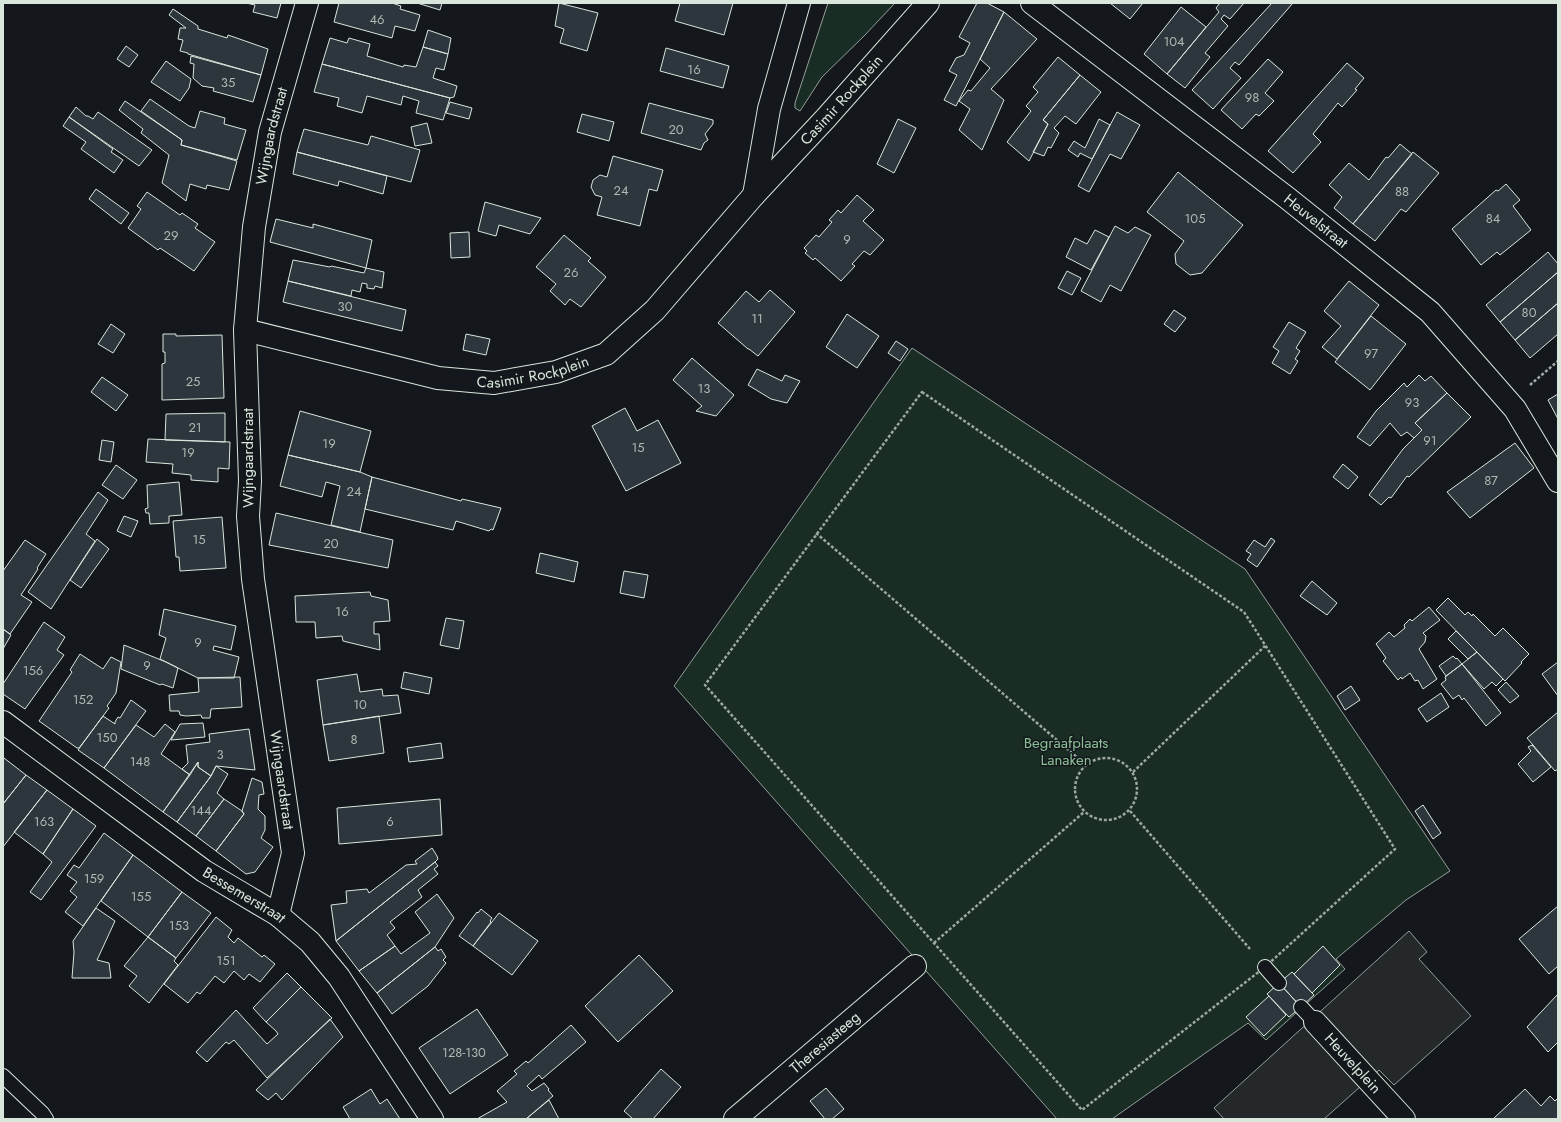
<svg xmlns="http://www.w3.org/2000/svg" width="1561" height="1122" viewBox="0 0 1561 1122" font-family="Jost,sans-serif">
	<style>
		.green { fill: #1a2d24; stroke: #939e99 }
		.parking { fill: #24282b; stroke: #939e99 }
		.building { fill: #2c363c; stroke: #d8e6dc }
		.lines { fill: none; stroke-linecap: round; stroke-linejoin: round }
		.lane-casing { stroke: #d8e6dc; stroke-width: 16 }
		.street-casing { stroke: #d8e6dc; stroke-width: 24 }
		.path { stroke: #9da8a2; stroke-width: 2.5; stroke-dasharray: 3 2; stroke-linecap: butt }
		.lane { stroke: #14181c; stroke-width: 14 }
		.street { stroke: #14181c; stroke-width: 22 }
		.labels { text-anchor: middle; dominant-baseline: central; stroke-width: 3; stroke-linejoin: round; paint-order: stroke }
		.number-label { font-size: 13px; fill: #adbab4 }
		.street-label { font-size: 15px; fill: #d8e6dc; stroke: #14181c }
		.park-label { font-size: 15px; fill: #8ac095; stroke: #14181c }
	</style>
	<rect width="100%" height="100%" fill="#14181c"/>
	<path class="green" d="M828,3H895L864,36L822,77L800,111L795,108V103Z
		M912,348L1245,569L1450,871L1406,900L1336,959L1345,969L1266,1040L1248,1023L1112,1119H1057L674,686Z"/>
	<path class="parking" d="M1409,931L1427,952L1419,959L1471,1016L1394,1085L1379,1070L1324,1119H1224L1214,1108Z"/>
	<path class="building" d="M246,3H281L277,18L253,12L255,5Z
		M339,3H392L401,6L400,9L420,15L415,31L395,26L392,38L334,22Z
		M417,3H442L440,10Z
		M559,3L598,13L587,51L560,43L564,29L555,26Z
		M680,3H733L724,35L675,21Z
		M977,3H987L1004,12L956,106L944,100L957,75L949,71L956,58L964,55L970,43L959,37Z
		M1110,3H1143L1130,19Z
		M1220,3H1244L1230,19L1224,15L1221,19L1228,26L1205,53L1210,57L1185,88L1167,74L1219,12L1216,8Z
		M1272,3H1293L1239,65L1235,62L1230,68L1241,78L1213,109L1192,90Z
		M1181,7L1206,27L1167,74L1144,54Z
		M173,9L198,26V29L227,38L228,35L268,49L261,75L188,54V53L180,51L183,40L178,39L180,28H186L169,15Z
		M1004,12L1037,39L991,89L1004,100L982,150L959,130L970,109L959,101L968,90L971,91L990,68L980,59Z
		M428,30L451,38L448,54L423,47Z
		M330,38L347,43L349,38L370,44L367,56L403,67L404,65L416,67L423,47L448,54L444,70L436,68L433,78L457,86L454,97L450,98L322,64Z
		M126,46L138,55L129,67L117,59Z
		M666,48L729,66L723,88L660,71Z
		M191,56L261,75L253,102L213,91L214,88L202,86L193,78L194,64L190,63Z
		M1058,57L1080,75L1043,120L1048,124L1029,161L1007,142L1031,111L1026,106L1038,92L1033,87Z
		M1268,59L1283,72L1265,93L1274,101L1259,116L1256,114L1242,129L1221,110Z
		M166,61L191,79L189,88L180,101L151,82Z
		M1347,63L1364,78L1355,89L1357,90L1342,107L1338,103L1313,134L1321,142L1293,173L1268,151Z
		M322,64L450,98L443,120L416,113L419,101L403,96L401,105L367,96L362,113L337,106L339,98L314,92Z
		M1080,75L1101,92L1076,124L1065,116L1054,128L1059,133L1051,148L1048,147L1044,156L1033,152L1048,124L1043,120Z
		M150,99L189,126L195,128L200,111L225,118L224,124L246,130L237,160L181,145L182,140L141,111Z
		M125,101L182,140L181,145L237,161L229,190L207,185L206,189L190,184L186,201L162,183L169,155L141,133L143,129L119,110Z
		M450,102L472,108L469,119L446,113Z
		M649,103L713,120V124L705,134L708,140L704,143L701,150L641,133Z
		M76,107L86,116H88L93,119L98,112L152,150L139,166L69,117Z
		M1117,112L1140,125L1121,159L1110,154L1089,192L1078,186Z
		M582,114L614,122L609,141L577,132Z
		M69,117L113,149L111,152L123,160L114,173L81,149L86,142L63,126Z
		M898,119L916,128L894,173L877,164Z
		M1099,119L1110,125L1092,159L1080,153L1078,157L1068,150L1074,141L1085,148Z
		M427,123L432,143L415,146L411,127Z
		M304,129L368,145L371,136L420,150L411,182L297,152Z
		M1400,144L1412,154L1353,224L1334,208L1342,197L1329,185L1349,163L1369,180L1386,157L1388,158Z
		M297,152L387,176L383,194L339,181L338,186L293,174Z
		M1413,152L1439,173L1406,212L1401,209L1375,241L1353,224Z
		M613,156L663,170L657,191L649,189L640,226L597,215L602,197L595,195L591,187L593,180L600,175L607,177Z
		M1178,172L1243,225L1202,273L1190,275L1176,264L1175,254L1184,241L1147,212Z
		M1506,184L1520,200L1513,206L1531,230L1500,255L1497,252L1481,265L1452,229L1496,190L1498,191Z
		M96,189L129,213L121,224L89,199Z
		M147,192L180,215L182,213L198,224L195,228L215,242L194,271L160,248L158,250L128,228L141,209L137,206Z
		M857,195L874,210L863,221L884,240L870,255L864,251L852,264L855,266L841,281L815,258L813,260L805,253L807,251L804,248L816,235L819,237L832,222L829,220L838,210L841,213Z
		M485,202L541,218L530,234L499,225L496,236L478,231Z
		M276,219L313,228V224L372,240L366,268L270,242Z
		M1115,226L1128,233L1135,227L1151,235L1121,291L1110,285L1101,302L1081,291Z
		M1095,230L1109,237L1091,270L1066,257L1075,238L1087,244Z
		M469,232L470,257L451,258L450,233Z
		M564,235L591,258L588,261L606,277L581,307L570,299L565,305L550,291L556,284L536,267Z
		M1548,252L1558,264V272L1500,322L1486,305Z
		M293,260L330,267L331,266L364,273L366,268L384,272L382,288L375,286L374,289L367,288V284L362,283L360,292L352,290L351,296L288,281Z
		M1067,271L1081,278L1072,295L1058,288Z
		M1558,272V303L1515,340L1500,322Z
		M288,281L406,310L402,331L283,302Z
		M1349,281L1379,305L1337,359L1322,347L1341,326L1324,311Z
		M770,290L795,312L758,356L749,349H748L718,323L746,291L759,302Z
		M1558,303V334L1530,358L1515,340Z
		M1174,310L1186,318L1175,332L1164,324Z
		M847,314L879,336L857,368L826,347Z
		M1371,316L1406,344L1370,390L1335,362Z
		M1289,322L1306,332L1296,348L1300,351L1295,359L1298,361L1290,374L1272,363L1279,351L1273,347Z
		M111,324L125,334L113,353L98,344Z
		M163,334H176V336L222,335L224,398L162,400V364L165,363V352H163Z
		M466,334L490,339L486,355L463,350Z
		M896,341L908,349L900,361L888,353Z
		M692,358L734,395L716,416L696,411L702,406L673,380Z
		M757,369L782,381L785,375L800,381L787,403L771,399L748,385Z
		M1419,375L1425,381L1431,376L1447,393L1415,423L1422,430L1414,438L1407,432L1401,436L1390,423L1370,446L1357,437L1376,411L1404,383L1407,387Z
		M102,377L128,395L116,411L91,392Z
		M1447,393L1471,417L1409,477L1407,476L1391,498L1389,497L1381,505L1369,495L1403,449L1422,430L1415,423Z
		M1558,394V419L1548,400Z
		M625,408L637,431L658,420L681,463L626,491L592,426Z
		M300,411L371,431L360,472L288,455Z
		M225,413V442L165,440L166,414Z
		M148,439L230,442L229,469L218,468V482L191,480V475L172,473L173,464L146,462Z
		M102,440L114,442L111,462L99,460Z
		M1515,443L1534,468L1470,518L1447,492Z
		M288,455L360,472L372,477L360,532L331,525L340,486L326,482L322,497L280,486Z
		M1343,464L1358,477L1348,489L1333,477Z
		M116,465L137,480L123,499L102,485Z
		M372,477L461,501L462,499L501,508L493,530L491,529L489,531L456,521L453,530L365,509Z
		M179,482L182,515L169,516V523L150,524L149,513H146L145,509L148,508L147,485Z
		M98,492L108,500L86,534L95,541L51,609L28,592Z
		M276,513L393,540L388,568L269,545Z
		M124,516L138,521L131,537L117,531Z
		M222,517L226,568L180,571L179,557H176L173,521Z
		M1271,538L1275,541L1257,567L1247,560L1251,554L1246,551L1254,540L1265,547Z
		M97,539L109,549L81,588L70,580Z
		M25,540L46,554L37,568L38,569L21,595L32,602L10,634L3,629V571Z
		M540,553L578,562L574,582L536,573Z
		M624,571L648,575L644,598L620,593Z
		M1312,581L1337,603L1327,615L1300,596Z
		M370,592L371,596L388,600L390,621L374,622V634H379L380,650L343,641L342,636L316,638L315,622H296L295,596Z
		M1448,598L1465,615L1468,612L1472,616L1473,614L1495,636L1503,628L1529,654L1521,662L1522,663L1505,681L1436,610Z
		M1429,607L1440,620L1423,633L1426,636L1425,642L1419,649L1437,679L1423,689L1418,680L1415,681L1410,673L1402,679L1401,677L1398,680L1383,661L1386,658L1376,644L1389,632L1394,637L1405,628L1404,625L1410,619L1412,621Z
		M164,609L236,626L231,650L214,646L213,650L239,657L234,678H198L160,659L166,638L159,635Z
		M446,618L464,621L459,649L440,645Z
		M44,622L65,637L57,650L64,655L25,709L3,694V684Z
		M3,629L11,635L3,649Z
		M1456,631L1477,652L1468,659L1448,639Z
		M124,645L166,662L178,668L173,688L162,684L160,685L121,669Z
		M1477,652L1503,679L1496,686L1492,682L1484,689L1462,664Z
		M80,654L103,669L111,657L121,662L116,693L107,706L109,708L79,748H77L39,721L72,672L70,670Z
		M1453,656L1456,659L1457,658L1462,664L1446,676L1439,666Z
		M1558,662V696L1542,674Z
		M1462,664L1501,713L1486,726L1464,698L1462,700L1459,695L1453,699L1441,684L1446,680L1445,677Z
		M404,672L432,678L429,694L401,688Z
		M357,674L360,692L382,689L383,696L398,695L401,713L323,725L317,680Z
		M240,677L242,707L211,709L210,718H202L201,715L186,716L180,715L179,711H170L169,695L199,692L198,678Z
		M1506,682L1519,696L1510,703L1498,690Z
		M1351,686L1360,700L1345,710L1337,696Z
		M1441,693L1449,707L1427,722L1418,709Z
		M131,700L146,711L104,768L78,750L103,716L115,724V722L118,717L120,718Z
		M1558,712V769L1555,771L1527,738Z
		M379,716L384,753L329,761L323,725Z
		M203,723L205,737L171,740L180,724Z
		M165,724L175,732L161,754L190,775L163,812L104,768L136,725L154,737Z
		M249,729L255,770L216,766L211,776L198,767V762L190,775L182,769L188,763L186,745L210,742L209,734Z
		M441,743L443,758L409,762L407,748Z
		M1532,745L1551,767L1533,782L1518,764L1531,751L1528,747Z
		M4,758L26,775L3,804V759Z
		M198,762V767L211,776L177,822L163,812Z
		M216,766L228,774L217,793L224,799L196,836L177,822L211,776Z
		M26,775L47,790L3,847V804Z
		M252,778L262,782L264,794L259,795L258,809L265,816V830L261,838L273,847L255,872L246,874L216,851L244,814L242,811Z
		M47,790L73,809L43,854L14,832Z
		M224,799L242,811L244,814L216,851L196,836Z
		M440,799L442,835L339,844L337,808Z
		M1423,805L1441,833L1433,839L1415,811Z
		M73,809L96,826L41,900L30,892L52,862L43,854Z
		M104,833L133,855L83,926L65,912L77,897L70,891L77,882L67,875L74,865L79,868Z
		M432,848L437,856L438,859L435,862L336,941L331,905L347,903L346,891L367,889L369,893L406,865L417,864L415,861Z
		M133,855L182,892L148,937L101,901Z
		M435,862L438,866L434,869L438,874L418,890L422,897L390,922L395,928L387,935L395,946L359,971L336,941Z
		M182,892L211,913L176,958L148,937Z
		M437,894L454,918L435,947L377,993L359,971L395,946L401,954L430,933L415,912Z
		M1558,906V966L1549,974L1519,939Z
		M96,908L115,921L97,960L109,963L111,978H72L74,952L73,941Z
		M481,909L492,918L490,921L491,922L473,946L459,936L477,912L478,913Z
		M499,913L538,941L512,975L473,946Z
		M216,917L232,930L228,937L234,943L238,938L262,957L264,955L275,964L260,982L249,974L244,980L234,971L224,983L215,976L200,994L197,992L188,1003L164,984Z
		M148,937L176,958L174,961L178,965L149,1003L129,986L137,976L124,966Z
		M1323,946L1340,965L1312,993L1294,974Z
		M435,947L438,951L441,949L446,957L443,960L446,963L428,986L392,1014L377,993Z
		M639,955L673,991L618,1042L585,1006Z
		M1292,972L1314,995L1301,1007L1279,983Z
		M287,973L301,987L266,1022L253,1008Z
		M1279,983L1301,1007L1289,1017L1267,994Z
		M301,987L332,1018L267,1078L234,1040L229,1044L226,1042L207,1062L196,1052L236,1010L267,1044L278,1034L276,1031L266,1022Z
		M1558,994V1042L1548,1052L1527,1027Z
		M1269,996L1286,1015L1264,1036L1246,1017Z
		M477,1009L508,1055L450,1094L419,1048Z
		M330,1019L343,1037L282,1100L276,1093L268,1100L256,1090Z
		M571,1025L586,1042L542,1079L539,1075L527,1086L532,1091L544,1083L549,1089L548,1090L553,1096L526,1119H477L507,1102L497,1091L517,1074L514,1071L526,1061L528,1063Z
		M661,1069L681,1087L653,1119H633L624,1111Z
		M826,1088L844,1109L832,1119H825L810,1101Z
		M371,1089L380,1104L387,1099L400,1119H350L343,1107Z
		M1525,1089L1541,1106L1550,1096L1555,1101L1558,1098V1119H1493Z
		M549,1100L559,1119H526Z"/>
	<g class="lines">
		<defs>
			<path id="lane" d="M1265,967L1279,983
				M1301,1007L1315,1022
				M3,1076L42,1113L46,1119"/>
			<g id="street">
				<path id="s1" d="M1032,3L1286,197L1430,312L1515,409L1558,481"/>
				<path d="M754,195L769,109L799,3"/>
				<path id="s2" d="M245,330L438,378L494,383L556,372L606,354L655,310L754,195L826,118L928,3"/>
				<path id="s3" d="M3,722L204,871L278,915L310,942L339,977L432,1119"/>
				<path id="s4" d="M278,915L293,853L253,579L248,516L250,481L245,330L254,227L270,132L307,3"/>
				<path id="s5" d="M1315,1022L1404,1119"/>
				<path id="s6" d="M735,1119L915,966"/>
			</g>
		</defs>
		<use href="#lane" class="lane-casing"/>
		<use href="#street" class="street-casing"/>
		<path class="path" d="M1530,385L1558,361
			M922,392L1244,612L1395,849L1265,967L1082,1110L705,685Z
			M816,533L1086,765
			M1075 789a31 31 0 1 1 62 0a31 31 0 1 1-62 0Z
			M1133,772L1265,646
			M1130,811L1250,949
			M934,943L1084,812"/>
		<use href="#lane" class="lane"/>
		<use href="#street" class="street"/>
	</g>
	<g class="labels">
		<g class="number-label">
			<text x="377" y="19">46</text>
			<text x="1174" y="41">104</text>
			<text x="694" y="69">16</text>
			<text x="228" y="82">35</text>
			<text x="1252" y="97">98</text>
			<text x="676" y="129">20</text>
			<text x="621" y="190">24</text>
			<text x="1402" y="191">88</text>
			<text x="1195" y="218">105</text>
			<text x="1493" y="218">84</text>
			<text x="171" y="235">29</text>
			<text x="847" y="239">9</text>
			<text x="571" y="272">26</text>
			<text x="345" y="306">30</text>
			<text x="1529" y="312">80</text>
			<text x="757" y="318">11</text>
			<text x="1371" y="353">97</text>
			<text x="193" y="381">25</text>
			<text x="704" y="388">13</text>
			<text x="1412" y="402">93</text>
			<text x="195" y="427">21</text>
			<text x="1430" y="440">91</text>
			<text x="329" y="443">19</text>
			<text x="638" y="447">15</text>
			<text x="188" y="452">19</text>
			<text x="1491" y="480">87</text>
			<text x="354" y="491">24</text>
			<text x="199" y="539">15</text>
			<text x="331" y="543">20</text>
			<text x="342" y="611">16</text>
			<text x="198" y="642">9</text>
			<text x="147" y="665">9</text>
			<text x="33" y="670">156</text>
			<text x="83" y="699">152</text>
			<text x="360" y="704">10</text>
			<text x="107" y="737">150</text>
			<text x="354" y="739">8</text>
			<text x="220" y="754">3</text>
			<text x="140" y="761">148</text>
			<text x="201" y="810">144</text>
			<text x="44" y="821">163</text>
			<text x="390" y="821">6</text>
			<text x="94" y="878">159</text>
			<text x="141" y="896">155</text>
			<text x="179" y="925">153</text>
			<text x="226" y="960">151</text>
			<text x="464" y="1052">128-130</text>
		</g>
		<g class="street-label">
			<text stroke="none"><textPath href="#s2" startOffset="718">Casimir Rockplein</textPath></text>
			<text stroke="none"><textPath href="#s4" startOffset="786">Wijngaardstraat</textPath></text>
			<text stroke="none"><textPath href="#s1" startOffset="358">Heuvelstraat</textPath></text>
			<text stroke="none"><textPath href="#s2" startOffset="295">Casimir Rockplein</textPath></text>
			<text transform="translate(248 458) rotate(-90)">Wijngaardstraat</text>
			<text transform="translate(282 780) rotate(82)">Wijngaardstraat</text>
			<text stroke="none"><textPath href="#s3" startOffset="297">Bessemerstraat</textPath></text>
			<text stroke="none"><textPath href="#s6" startOffset="118">Theresiasteeg</textPath></text>
			<text stroke="none"><textPath href="#s5" startOffset="56">Heuvelplein</textPath></text>
		</g>
		<g class="park-label">
			<text x="1066" y="743">Begraafplaats<tspan x="1066" dy="17">Lanaken</tspan></text>
		</g>
	</g>
	<rect width="1561" height="1122" fill="none" stroke="#d8e6dc" stroke-width="8"/>
</svg>
